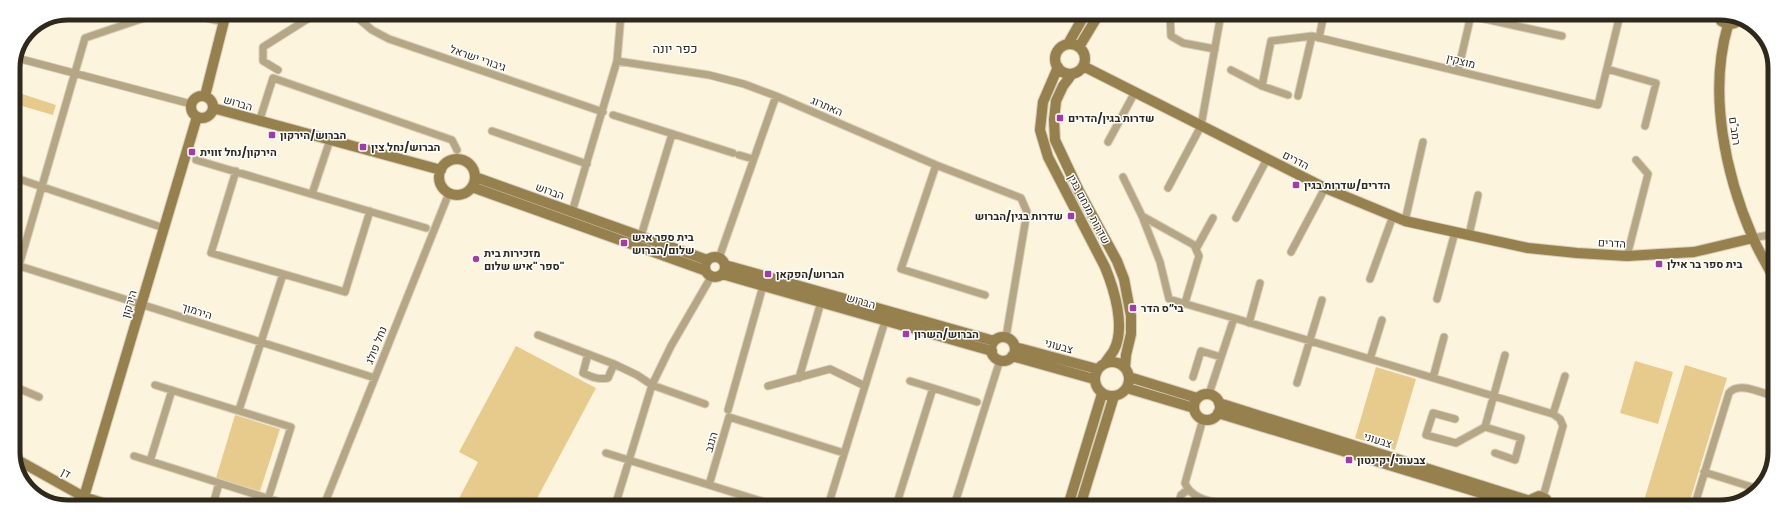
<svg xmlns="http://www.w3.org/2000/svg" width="1788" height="520" viewBox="0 0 1788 520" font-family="Poppins,Heebo,sans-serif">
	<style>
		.green { fill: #e7cb8c }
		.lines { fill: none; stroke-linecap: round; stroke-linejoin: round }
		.street-casing { stroke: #d8cfbb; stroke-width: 9 }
		.secondary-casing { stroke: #d8cfbb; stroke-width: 12 }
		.street { stroke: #b5a685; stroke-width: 7 }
		.secondary { stroke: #96804d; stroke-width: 10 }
		.poi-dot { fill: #a03ca3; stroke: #fff; stroke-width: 1.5 }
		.labels { text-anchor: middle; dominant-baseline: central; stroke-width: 3; stroke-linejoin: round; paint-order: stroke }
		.street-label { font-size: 11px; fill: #2f291c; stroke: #fff }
		.poi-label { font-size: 11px; font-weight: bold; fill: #2f291c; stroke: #fff; text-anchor: start }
		.quarter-label { font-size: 13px; fill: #2f291c; stroke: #fff }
		.rim { fill: none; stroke: #2f291c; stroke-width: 5 }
	</style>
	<rect width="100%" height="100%" fill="#fdf4de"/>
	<path class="green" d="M13,91L56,105L53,115L22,106L13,132Z
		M516,346L596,388L533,506H455L478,462L459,452Z
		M1635,361L1673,372L1658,424L1620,413Z
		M1685,365L1727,378L1688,507H1642Z
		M1376,367L1416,379L1395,450L1355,438Z
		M235,415L280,429L260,491L216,478Z"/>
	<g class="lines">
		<defs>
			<path id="street" d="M176,13H185L224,22
				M352,13L372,30L389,39L603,112
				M1170,14L1171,36L1183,43L1215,49
				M1467,15L1562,36
				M1319,38L1324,14
				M17,58L191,104
				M617,61L709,75L744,84L776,96L936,165L1021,198L1027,212L1006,337
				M1607,69L1656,83L1645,126
				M278,70L263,61V47L317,13
				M1231,70L1262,86L1288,95
				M1458,71L1471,15
				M1262,86L1271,41L1312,36
				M1298,96L1312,36L1598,105L1620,15
				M613,115L733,153
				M259,122L273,78L452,140L457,150
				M492,131L587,164
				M1108,142L1135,92
				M739,155L753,159
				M196,160L426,228
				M936,165L901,269L985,295
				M236,171L211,253L345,292L370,211
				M13,177L164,228
				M1123,177L1142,216L1160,262L1169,299L1234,318
				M1168,188L1201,126L1221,14
				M312,194L330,140
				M572,212L617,61L621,14
				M1142,216L1194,245L1199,256L1185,303
				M1236,218L1267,159
				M1405,221L1423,142
				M1469,235L1478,195
				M641,236L672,134
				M1753,238L1774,234
				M1196,249L1213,218
				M1291,252L1325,188
				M1627,256L1648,174L1636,160
				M719,258L776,96
				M13,264L375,378
				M1370,279L1393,216
				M13,286L85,38L150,16L167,13
				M1437,299L1455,232
				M1249,323L1260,283
				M538,335L614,364L637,375L652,385L705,404
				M588,354L583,373C592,377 598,380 608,378L614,364
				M1370,359L1382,320
				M1193,377L1201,351L1221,357
				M799,378L821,302
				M1433,378L1444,337
				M910,381L933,388
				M1297,383L1322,300
				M155,385L291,427L268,499
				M13,386L39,397
				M768,386L830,369L865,386
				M1209,394L1234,318L1553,414L1560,419L1563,426L1543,497
				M239,410L283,274
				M728,410L763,286
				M1553,414L1565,376
				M1203,419L1185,483C1191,500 1215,502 1230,506
				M1455,419L1433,413L1426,435L1456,443L1485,427
				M606,453L777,506
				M1495,453L1515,460L1521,438L1485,427L1505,355
				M134,456L289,505
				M150,461L172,390
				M1704,472L1758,489
				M709,485L729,417L844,453
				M213,505L219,483
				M324,505L449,193
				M615,506L652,385L671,346L711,277
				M828,506L886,318
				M896,506L933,388L977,402
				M954,506L1000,360
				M1178,506L1181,495L1187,490
				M1694,507L1729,393C1739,381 1761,393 1773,396"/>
			<path id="secondary" d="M1719,15L1721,21L1728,25L1735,23L1740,18
				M1728,25C1708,93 1725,174 1753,238C1759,252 1767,265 1774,278
				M1068,44L1085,14
				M1055 59a15 15 0 1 1 30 0a15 15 0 1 1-30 0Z
				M1079,47L1099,14
				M1083,66L1325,188L1405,221L1528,248L1577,253L1627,256L1694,252L1753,238
				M1058,67L1043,102L1040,130L1048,157L1105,267C1114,289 1126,327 1114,350C1112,354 1108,358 1105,363
				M1072,74L1063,86L1056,101L1054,120L1055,140L1079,191L1117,261L1124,279L1131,316V334L1126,355L1125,368
				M191 107a11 11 0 1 1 22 0a11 11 0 1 1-22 0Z
				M205,96L226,13
				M213,108L441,170
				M439 177a18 18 0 1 1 36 0a18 18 0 1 1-36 0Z
				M475,177L707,260
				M472,187L704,270
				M705 267a10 10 0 1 1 20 0a10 10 0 1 1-20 0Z
				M725,265L994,341
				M722,274L992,351
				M991 349a12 12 0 1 1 24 0a12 12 0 1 1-24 0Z
				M1015,347L1097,369
				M1012,356L1094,379
				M1095 379a17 17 0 1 1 34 0a17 17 0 1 1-34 0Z
				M1129,377L1197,398
				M1127,388L1194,408
				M1194 407a13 13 0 1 1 26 0a13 13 0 1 1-26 0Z
				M1219,403L1530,501
				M1218,413L1527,507
				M14,458L84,497L109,505
				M84,497L197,117
				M1068,506L1102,394
				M1080,506L1114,396
				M1529,507L1532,499L1539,496L1546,499L1549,507"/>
		</defs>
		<use href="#street" class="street-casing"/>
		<use href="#secondary" class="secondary-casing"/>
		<use href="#street" class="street"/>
		<use href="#secondary" class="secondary"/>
	</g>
	<g class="poi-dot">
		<rect x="1056" y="114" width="8" height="8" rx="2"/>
		<rect x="268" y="131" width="8" height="8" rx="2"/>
		<rect x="359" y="143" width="8" height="8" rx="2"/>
		<rect x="188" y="148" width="8" height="8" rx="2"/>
		<rect x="1292" y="181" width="8" height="8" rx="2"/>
		<rect x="1067" y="212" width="8" height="8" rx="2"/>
		<rect x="620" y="239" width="8" height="8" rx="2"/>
		<circle cx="476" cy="259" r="4"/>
		<rect x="1655" y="260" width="8" height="8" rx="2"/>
		<rect x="764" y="270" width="8" height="8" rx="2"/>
		<rect x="1129" y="304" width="8" height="8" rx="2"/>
		<rect x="902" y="330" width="8" height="8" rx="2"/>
		<rect x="1345" y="456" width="8" height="8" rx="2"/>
	</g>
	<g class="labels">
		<g class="street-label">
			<text transform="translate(478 58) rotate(19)">גיבורי ישראל</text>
			<text transform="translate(1461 61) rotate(14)">מוצקין</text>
			<text transform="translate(238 103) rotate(16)">הברוש</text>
			<text transform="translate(827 106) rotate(23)">האתרוג</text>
			<text transform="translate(1735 131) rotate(82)">רמב"ם</text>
			<text transform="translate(1296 160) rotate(27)">הדרים</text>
			<text transform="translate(550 191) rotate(20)">הברוש</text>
			<text transform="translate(1089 209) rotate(62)">שדרות מנחם בגין</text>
			<text transform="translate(1612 243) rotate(3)">הדרים</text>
			<text transform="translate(861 301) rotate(16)">הברוש</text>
			<text transform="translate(129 304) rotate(-73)">הירקון</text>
			<text transform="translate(197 311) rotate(17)">הירמוך</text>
			<text transform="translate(376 345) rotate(-68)">נחל פולג</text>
			<text transform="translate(1059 346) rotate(15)">צבעוני</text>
			<text transform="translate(1378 440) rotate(17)">צבעוני</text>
			<text transform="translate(711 442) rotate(-74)">הנגב</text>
			<text transform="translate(66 473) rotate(29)">דן</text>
		</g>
		<g class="poi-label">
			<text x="1068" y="118">שדרות בגין/הדרים</text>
			<text x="280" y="135">הברוש/הירקון</text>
			<text x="371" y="147">הברוש/נחל צין</text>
			<text x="200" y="152">הירקון/נחל זווית</text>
			<text x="1304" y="185">הדרים/שדרות בגין</text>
			<text x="1063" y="216" text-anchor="end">שדרות בגין/הברוש</text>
			<text x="632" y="237">בית ספר איש<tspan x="632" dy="13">שלום/הברוש</tspan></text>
			<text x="484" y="253">מזכירות בית<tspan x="484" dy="13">ספר "איש שלום"</tspan></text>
			<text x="1667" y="264">בית ספר בר אילן</text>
			<text x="776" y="274">הברוש/הפקאן</text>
			<text x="1141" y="308">בי״ס הדר</text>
			<text x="914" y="334">הברוש/השרון</text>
			<text x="1357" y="460">צבעוני/יקינטון</text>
		</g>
		<g class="quarter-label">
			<text x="675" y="48">כפר יונה</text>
		</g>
	</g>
	<path d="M0 0H1788V520H0ZM68 20H1720A48 48 0 0 1 1768 68V452A48 48 0 0 1 1720 500H68A48 48 0 0 1 20 452V68A48 48 0 0 1 68 20Z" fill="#fff" fill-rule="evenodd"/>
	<path class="rim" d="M68 20H1720A48 48 0 0 1 1768 68V452A48 48 0 0 1 1720 500H68A48 48 0 0 1 20 452V68A48 48 0 0 1 68 20Z"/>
</svg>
